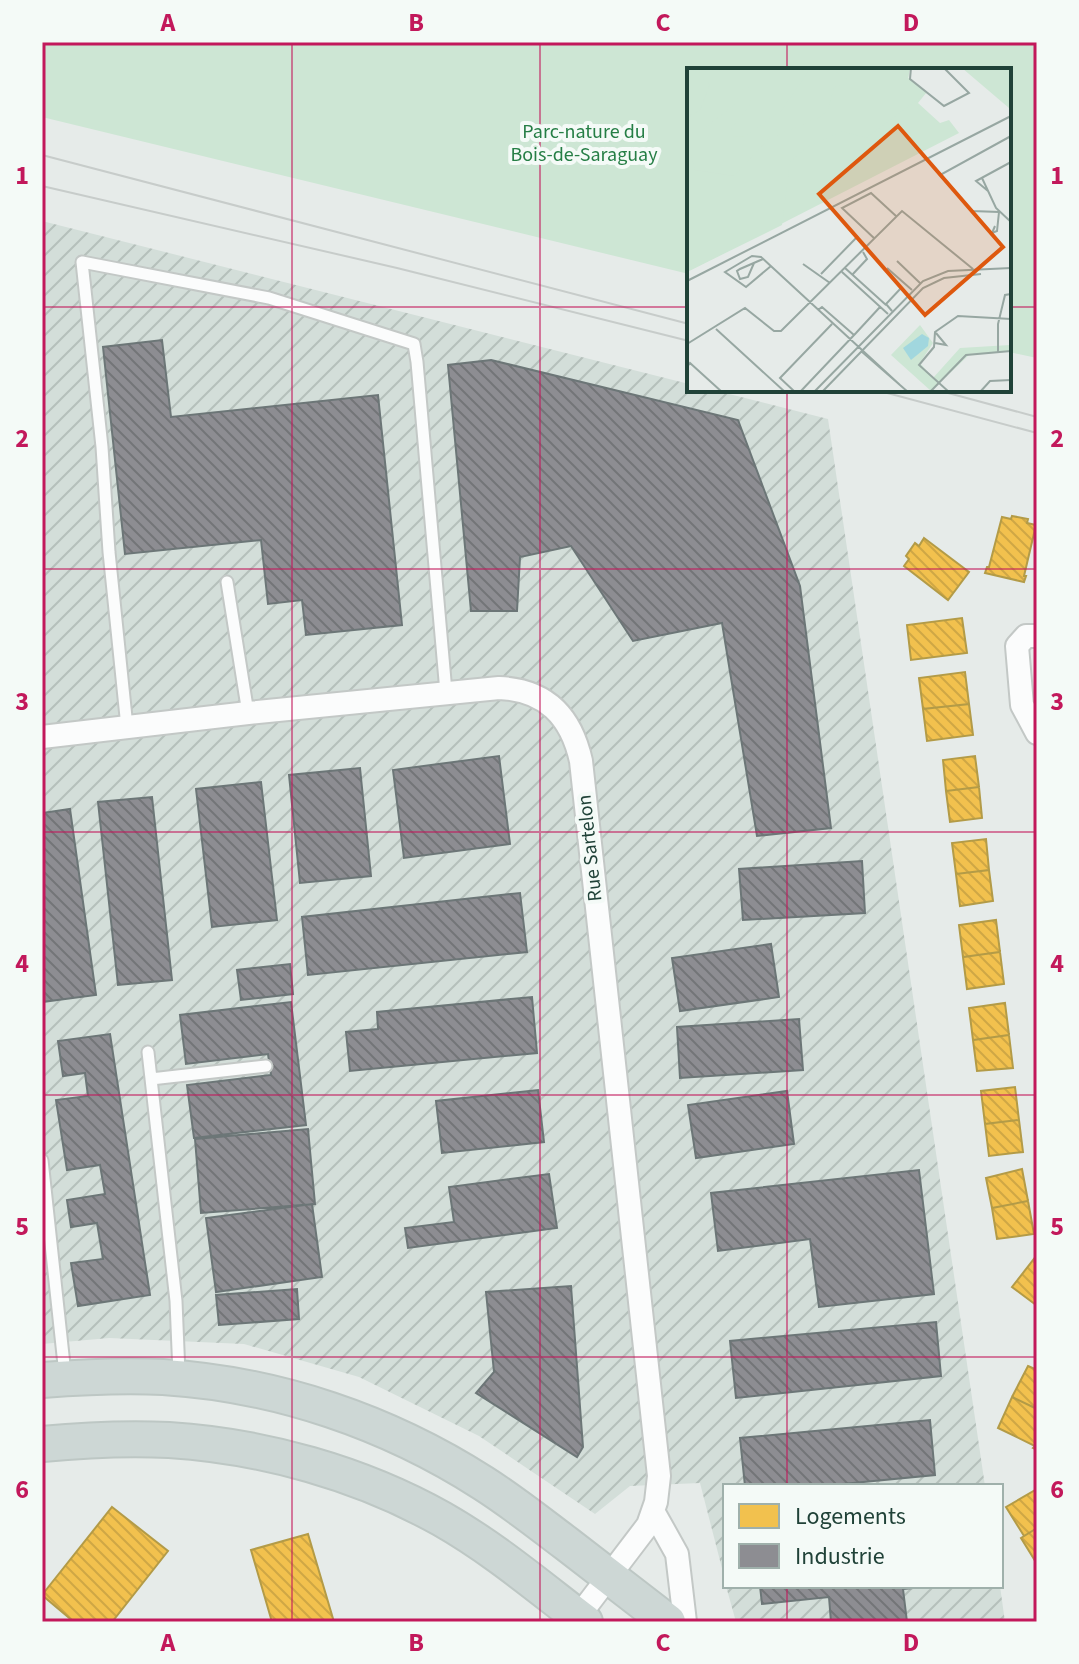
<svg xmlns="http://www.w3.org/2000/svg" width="1079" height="1664" viewBox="0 0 1079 1664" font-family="'Source Sans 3',sans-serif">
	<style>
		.industrial { fill: url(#industrial-furrows) }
		.green { fill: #cde6d4 }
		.homes { fill: url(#homes-back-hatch); stroke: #b39b47; stroke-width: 2 }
		.industry { fill: url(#industry-back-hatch); stroke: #6c7677; stroke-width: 2 }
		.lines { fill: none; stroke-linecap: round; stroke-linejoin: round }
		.lane-casing { stroke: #c3c8c6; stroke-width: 15 }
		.street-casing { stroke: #c3c8c6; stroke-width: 26 }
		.primary-casing { stroke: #bdc7c4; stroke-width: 38 }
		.lane { stroke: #fbfcfc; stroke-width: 11 }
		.street { stroke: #fbfcfc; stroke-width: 22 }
		.primary { stroke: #cdd7d5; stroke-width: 34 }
		.tram { stroke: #c7ccca; stroke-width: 2 }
		.grid { fill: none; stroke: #c2185b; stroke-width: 2; stroke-opacity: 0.55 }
		.labels { text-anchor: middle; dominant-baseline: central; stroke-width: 8; stroke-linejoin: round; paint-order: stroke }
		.park-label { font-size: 20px; fill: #257e45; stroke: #f4faf7 }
		.street-label { font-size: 20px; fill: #204238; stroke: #f4faf7 }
		.inset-road { fill: none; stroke: #97a7a2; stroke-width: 2 }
		.view { fill: #de580e; fill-opacity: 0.15; stroke: #de580e; stroke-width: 4 }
		.inset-edge { fill: none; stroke: #204238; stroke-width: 4 }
		.neatline { fill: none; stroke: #c2185b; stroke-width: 3 }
		.grid-label { font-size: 26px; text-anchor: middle; font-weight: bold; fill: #c2185b }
	</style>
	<defs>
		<pattern id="industrial-furrows" width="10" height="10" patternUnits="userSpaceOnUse" patternTransform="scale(2)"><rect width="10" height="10" fill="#d3ded9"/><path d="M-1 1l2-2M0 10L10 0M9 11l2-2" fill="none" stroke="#b5c0bb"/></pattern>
		<pattern id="homes-back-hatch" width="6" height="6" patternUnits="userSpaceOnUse" patternTransform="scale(2)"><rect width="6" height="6" fill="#f2c14e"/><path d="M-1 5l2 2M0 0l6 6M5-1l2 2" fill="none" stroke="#cfa745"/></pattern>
		<pattern id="industry-back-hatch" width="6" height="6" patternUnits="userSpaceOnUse" patternTransform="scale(2)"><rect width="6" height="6" fill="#8d8d92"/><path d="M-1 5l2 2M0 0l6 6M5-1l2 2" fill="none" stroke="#737578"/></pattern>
	</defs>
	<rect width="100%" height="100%" fill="#e6ebe9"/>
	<path class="industrial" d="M42,221L689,384V390H713L828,419L985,1486H725V1580L700,1483L630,1486L595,1514L479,1436L359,1377L244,1344L109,1338L42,1344Z
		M726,1586H1000L1005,1622H736Z"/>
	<path class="green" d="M42,42H1037V358L1009,352V70H689V274L42,117Z"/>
	<path class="homes" d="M1012,516L1028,519L1027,523L1036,525L1024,576H1026L1024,582L985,573L987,567H989L1002,517L1011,519Z
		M924,538L969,572L948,600L904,566L909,559L906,556L915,543L919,546Z
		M962,618L967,653L911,660L907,625Z
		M965,672L969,704L923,709L919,678Z
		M969,704L973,735L927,741L923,709Z
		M975,756L979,787L946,791L943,760Z
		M979,787L982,818L950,822L946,791Z
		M986,839L989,870L956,874L952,843Z
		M989,870L993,901L960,906L956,874Z
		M996,920L1000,952L963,957L959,925Z
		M1000,952L1004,984L967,989L963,957Z
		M1005,1003L1009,1035L973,1040L969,1008Z
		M1009,1035L1013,1068L977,1071L973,1040Z
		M1015,1087L1019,1120L985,1124L981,1091Z
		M1019,1120L1023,1152L989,1156L985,1124Z
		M1022,1169L1028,1201L992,1208L986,1178Z
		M1028,1201L1034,1234L997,1239L992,1208Z
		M1037,1255V1304L1036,1305L1012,1287Z
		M1028,1366L1037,1370V1409L1012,1397Z
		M1012,1397L1037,1409V1450L1033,1448L1035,1446L998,1428Z
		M1037,1489V1528L1024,1536L1006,1507Z
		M112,1507L168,1551L112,1622H74L42,1595Z
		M1037,1528V1564L1021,1538Z
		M308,1534L334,1622H272L251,1550Z"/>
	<path class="industry" d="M162,340L171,417L378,395L402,625L306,635L302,600L268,604L261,540L125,554L103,347Z
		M491,360L738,420L800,586L831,828L757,836L722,623L633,641L571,546L520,557L517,611H471L448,365Z
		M499,756L510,844L404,858L393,770Z
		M360,768L371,876L300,883L289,775Z
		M261,782L277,920L212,927L196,789Z
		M152,797L172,980L118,985L98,802Z
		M70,809L96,995L42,1002V813Z
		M862,861L865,913L743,920L739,869Z
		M520,893L527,952L308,975L302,917Z
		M771,944L779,997L680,1011L672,958Z
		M290,964L293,994L241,1000L237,970Z
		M532,997L537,1053L350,1071L346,1032L378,1029L377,1012Z
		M291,1002L306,1125L194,1138L187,1085L271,1075L268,1054L186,1064L180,1015Z
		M799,1019L803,1070L680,1078L677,1027Z
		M110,1034L150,1295L78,1306L71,1263L103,1259L97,1223L71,1227L67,1200L105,1194L100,1165L67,1170L56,1100L88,1096L85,1073L63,1076L58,1041Z
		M538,1090L544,1142L442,1153L436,1101Z
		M787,1091L794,1144L696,1158L688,1105Z
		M308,1129L315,1204L201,1213L195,1139Z
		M919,1170L934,1294L819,1307L810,1239L718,1251L711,1193Z
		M549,1174L557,1228L408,1248L405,1228L454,1222L449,1187Z
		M312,1204L322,1277L216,1292L206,1218Z
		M571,1286L583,1447L577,1457L476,1393L494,1372L486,1292Z
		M297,1289L299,1319L219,1325L216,1295Z
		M936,1322L941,1376L736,1398L730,1341Z
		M930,1420L935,1475L822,1486H745L740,1438Z
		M760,1586H933L903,1589L907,1622H831L829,1597L762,1604Z"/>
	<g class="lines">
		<defs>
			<path id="lane" d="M227,582L248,713
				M127,727L109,552L102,447L82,262L269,298L414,344L417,362L446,692
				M148,1052L176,1301L179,1374
				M151,1079L266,1066
				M42,1160L65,1374"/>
			<path id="street" d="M1037,636H1026L1017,646L1022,705L1037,733
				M42,737L248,713L499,688C546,690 571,716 581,761L659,1476L656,1502L648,1525L578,1617
				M653,1511L677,1554L685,1622"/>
			<path id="primary" d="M42,1380C82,1377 123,1375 163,1377C277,1384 388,1422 483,1483C513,1502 539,1523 567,1544C601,1570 634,1596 668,1622
				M42,1444C84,1440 127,1438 169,1440C263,1446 360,1473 442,1519C493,1548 538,1586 585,1622"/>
		</defs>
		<use href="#lane" class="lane-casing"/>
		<use href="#street" class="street-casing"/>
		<use href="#primary" class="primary-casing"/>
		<use href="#lane" class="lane"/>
		<use href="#street" class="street"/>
		<use href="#primary" class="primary"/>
		<path class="tram" d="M42,155L689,324
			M42,186L397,268L689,341
			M876,390L1037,433
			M937,390L1037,417"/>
	</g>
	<path class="grid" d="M292,42V1622M540,42V1622M787,42V70M42,307H689M1009,307H1037M787,390V1486M42,569H1037M42,832H1037M42,1095H1037M42,1357H1037M787,1586V1622"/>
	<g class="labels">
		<g class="park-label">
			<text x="584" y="132">Parc-nature du<tspan x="584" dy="23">Bois-de-Saraguay</tspan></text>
		</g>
		<g class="street-label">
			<text transform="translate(590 848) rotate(-96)">Rue Sartelon</text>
		</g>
	</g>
	<g transform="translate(687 68)">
		<rect width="324" height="324" fill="#e6ebe9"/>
		<path d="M0,0H223L221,10L239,25L231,35L253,55L262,52L272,65L0,204ZM275,0H324V39L322,40ZM233,257L246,275L233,295L246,310L273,280L323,277L324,265V283L283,286L244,323L204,287Z" fill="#cde6d4"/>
		<path d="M2,0H223L221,10L239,25L179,70L156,63L120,79L103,94L95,157L0,204V49L7,47L13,5ZM149,4L141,42L133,49L81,71L47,108L8,102L4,87L17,61L48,36L56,21L43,61L46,68L57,69L77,59L135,5Z" fill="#cde6d4" fill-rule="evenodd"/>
		<path d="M2,0L23,16L13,42L0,49ZM121,4H149L160,11L159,16L147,19L141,42L133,49L81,71L47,108L8,102L4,87L17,61L48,36L56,20L64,19L63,36L44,62L46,68L57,69L94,43Z" fill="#cde6d4"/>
		<path d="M235,266L242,270L241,278L224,292L216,280Z" fill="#a1d7de"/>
		<path class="inset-road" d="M224,0L223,11L257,38L282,25L257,0M295,110L309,140L324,154M301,123L289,113L324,94M308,158L305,165L310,163L312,144L285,143L253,107L324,68M188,171L155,140L184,125L209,148M210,193L233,215M67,195L61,209L53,211L50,203L53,201L76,191M116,196L143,215M84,198L59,219L38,204L65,188L74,189L213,317M158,200L199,237M200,200L225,222M155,204L201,246M134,206L171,168M165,207L180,191L176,184M0,213L324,48M131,242L135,239L167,267M205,243L199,236L215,219M29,261L98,324M169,265L193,239M248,275L259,277L249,265M0,276L58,240L87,263H94L215,143L286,201M174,283L221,324M311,284V256L318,227L324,226M0,299L3,295L35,324M108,324L93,310L145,256M113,324L169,265M127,324L236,213L261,203L324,200M135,324L236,220L257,210L294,206M243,324L279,287L324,283M262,324L232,297L247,279L248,264L271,248L324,251M293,324L303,313L324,312"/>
		<path class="view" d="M211,58L316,179L238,247L132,126Z"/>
		<rect width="324" height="324" class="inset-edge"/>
	</g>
	<rect width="1079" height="1664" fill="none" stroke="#f4faf7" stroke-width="88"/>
	<rect x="723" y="1484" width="280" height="104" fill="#f4faf7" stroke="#9fb0ab" stroke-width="2"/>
	<rect x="739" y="1504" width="40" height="24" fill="#f2c14e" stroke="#9fb0ab" stroke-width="2"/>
	<text x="795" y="1524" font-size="24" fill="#204238">Logements</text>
	<rect x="739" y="1544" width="40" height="24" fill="#8d8d92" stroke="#9fb0ab" stroke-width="2"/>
	<text x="795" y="1564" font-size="24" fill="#204238">Industrie</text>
	<rect x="44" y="44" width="991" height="1576" class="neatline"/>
	<g class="grid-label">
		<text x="168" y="31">A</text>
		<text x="416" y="31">B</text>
		<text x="663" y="31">C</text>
		<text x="911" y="31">D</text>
		<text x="22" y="184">1</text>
		<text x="1057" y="184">1</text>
		<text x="22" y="447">2</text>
		<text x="1057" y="447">2</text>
		<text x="22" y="710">3</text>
		<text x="1057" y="710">3</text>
		<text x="22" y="972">4</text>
		<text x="1057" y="972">4</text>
		<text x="22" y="1235">5</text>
		<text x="1057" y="1235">5</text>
		<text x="22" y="1498">6</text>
		<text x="1057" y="1498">6</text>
		<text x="168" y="1651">A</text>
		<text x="416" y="1651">B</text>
		<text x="663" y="1651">C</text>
		<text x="911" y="1651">D</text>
	</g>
</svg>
